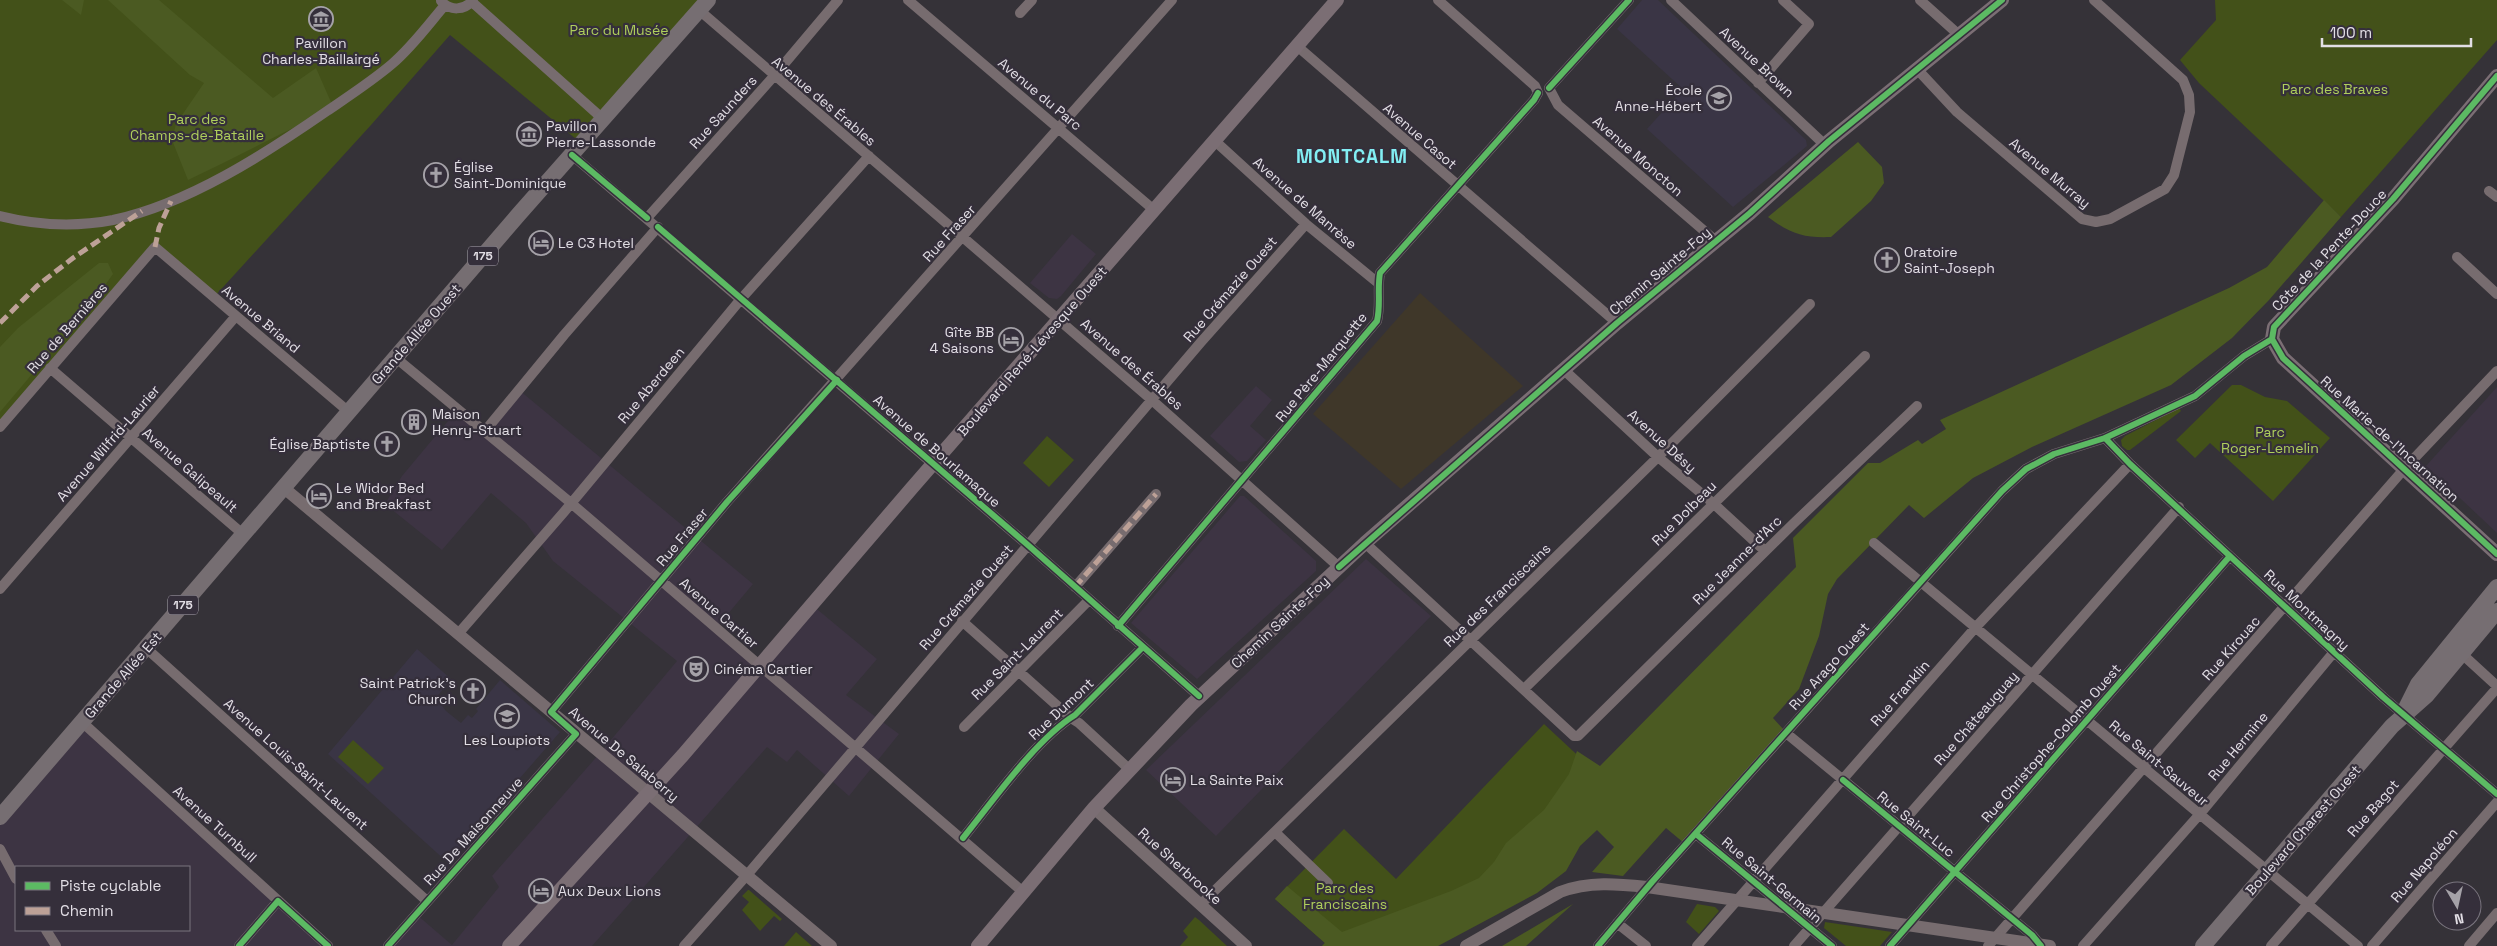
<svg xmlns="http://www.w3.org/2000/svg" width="2497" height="946" viewBox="0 0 2497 946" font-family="'Space Grotesk',sans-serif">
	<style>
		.built { fill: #3d3443; fill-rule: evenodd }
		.education { fill: #3a3545 }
		.medical { fill: #3f3729 }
		.green { fill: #435119 }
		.forest { fill: #4b5a22 }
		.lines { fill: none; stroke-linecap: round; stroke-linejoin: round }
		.minor { stroke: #776c6f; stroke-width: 10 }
		.tertiary { stroke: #776c6f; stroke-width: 12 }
		.secondary { stroke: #7b6e74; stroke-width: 14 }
		.primary { stroke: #766e72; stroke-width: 16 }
		.quiet { stroke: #bda197; stroke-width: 5; stroke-dasharray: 10 5; stroke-linecap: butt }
		.cycleway-casing { stroke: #352f3b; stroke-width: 9 }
		.cycleway { stroke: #5cba63; stroke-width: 6 }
		.labels { text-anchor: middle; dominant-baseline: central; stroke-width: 4.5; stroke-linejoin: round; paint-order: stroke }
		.shield { fill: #352f3b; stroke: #aeaab2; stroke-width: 1 }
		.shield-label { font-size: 12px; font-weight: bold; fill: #e2dee5 }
		.park-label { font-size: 14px; fill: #afcf5c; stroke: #352f3b }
		.poi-label { font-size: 14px; fill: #e2dee5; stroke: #352f3b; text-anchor: start }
		.street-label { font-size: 14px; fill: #e2dee5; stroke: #352f3b }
		.district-label { font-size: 19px; font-weight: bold; letter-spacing: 1px; fill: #82eef3; stroke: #352f3b }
	</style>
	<rect width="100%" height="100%" fill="#353238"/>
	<path class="built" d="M1072,234L1096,254L1061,296L1057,299L1049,298L1030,283Z
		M1256,386L1272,400L1250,426L1266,440L1247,461L1239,462L1210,436Z
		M2497,387V533L2426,466Z
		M519,390L753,584L716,628L759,666L812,605L877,659L846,695L899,734L849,796L797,750L787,762L767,747L592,946H388L416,914L452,945L499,887L492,876L600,753L677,661L553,561L526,523L491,493L442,550L385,504L402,476L458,409L485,431Z
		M1240,496H1244L1316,561V571L1197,679L1131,623Z
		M1366,559L1431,616L1216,836L1146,770Z
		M83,719L328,946H0V817ZM16,867H189V930H16Z"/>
	<path class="education" d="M1642,0H1658L1806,140L1807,146L1733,207L1647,129L1683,89L1617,29Z
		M417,649L451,679L436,698L446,711L461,723L468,715L472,718L478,711L476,709L500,680L560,732L447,862L328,754Z"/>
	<path class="medical" d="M1420,293L1523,386L1401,489L1313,414Z"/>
	<path class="green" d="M0,0H707L582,144L450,35L371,125L214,297L155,247L0,424Z
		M2215,0H2497V40L2341,217L2199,83L2180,60L2216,20Z
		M2232,385H2241L2265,397L2287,401L2330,438L2273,501L2210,443L2195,458L2176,440Z
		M2179,408L2181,411L2130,450H2127L2122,446L2121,440L2125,436Z
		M1047,436L1074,460L1049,487L1023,463Z
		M1544,724L1588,765L1484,876L1385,946H1322L1325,943L1275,899L1344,829L1396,879Z
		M353,740L384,768L368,784L338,757Z
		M748,890H749L782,919L780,921L774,916L760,931L742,910L749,902L742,896Z
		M1697,904L1715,907L1719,911L1699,934L1686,922Z
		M1195,917L1199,920L1227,946H1180L1188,937L1183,931Z
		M1825,922L1892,932L1880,946H1846L1824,928Z
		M796,932L812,946H784Z"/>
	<path class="forest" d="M62,0H84L81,15Z
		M108,0H159L273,98L316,68L334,109C284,131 237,157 188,180L172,140L176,124L204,83L190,75Z
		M1858,142L1882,167L1884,183L1871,201L1831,237C1804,238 1791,234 1768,217Z
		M2324,200L2341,217L2269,300L2232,338L2171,385L2032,447L1973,478L1924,518L1909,505L1837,579L1828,594L1819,636L1799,689L1773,718L1784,730L1684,843L1666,828L1623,876L1592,872L1614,847L1597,830L1580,846L1566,871L1537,893L1438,946H1322L1325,943L1275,899L1287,886L1342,932L1451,891L1479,878L1494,862L1506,843L1544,810L1569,774L1577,751L1600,766L1796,567L1793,538L1868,463H1880L1918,440L1922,444L1946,429L1940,420L2229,288L2267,267Z
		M99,263H108L113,274L93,302L0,412V347L18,328Z
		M1573,904L1526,946H1502Z"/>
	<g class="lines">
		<path class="minor" d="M908,0L1154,210
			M1629,0L1549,88L1558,105L1716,241
			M1671,0L1825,145
			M1920,0L1958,34
			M441,1C450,11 464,11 473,0
			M472,2L603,119
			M699,10L1153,401L1339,567
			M1020,13L1032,0
			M1297,46L1617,323
			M1916,68L1957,112L2082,219L2096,222L2110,219L2165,189L2174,175L2190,112L2189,95L2183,80L2094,0
			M1758,83L1809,24L1783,0
			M1215,141L1306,224L1378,283
			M572,155L1029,546L1199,696
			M2489,191L2497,197
			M0,216C36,225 76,227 113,220C188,204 265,154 327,111C349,96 372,81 392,64C412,47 428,25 445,5
			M647,218L774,76L838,0
			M2457,257L2497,294
			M396,358L571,503L1022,891
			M50,368L244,535
			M1564,370L1658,457L1714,504L1765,551
			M0,427L155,247L349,412
			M485,431L564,335L658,227
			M2105,438L2130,464L2383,697L2497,794
			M1365,543L1574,736H1578L1794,523L1917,406
			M1874,543L2358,946
			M1075,587L1156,494
			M0,589L236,316
			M962,621L1071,718L1079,723L1129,769
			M1118,626L1377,321C1381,305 1377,289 1380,273L1534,100L1538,93L1535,86L1438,0
			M458,634L564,512L741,299L869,156
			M146,648L427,901
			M2462,654L2497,686
			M1524,689L1865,356
			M551,712L727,502L1172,0
			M82,722L328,946
			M964,727L1089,600
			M1786,733L2032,935L2041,946
			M1275,832L1328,883
			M1696,834L1832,946
			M963,838C993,801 1036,739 1075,715L1142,648
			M0,849L16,879
			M1200,905L1658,457L1810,304
			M1617,923L1646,946
			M46,930L56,946
			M239,946L278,901
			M388,946L576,734
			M684,946L747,875L1201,342L1306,224
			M1598,946L1652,882L1921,582L2002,491L2026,469L2054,454L2105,438L2195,396L2244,356L2272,339
			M1697,946L1975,628L2130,464
			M1794,946L2179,507
			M1890,946L2230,556
			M1988,946L2405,468L2497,371
			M2083,946L2199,815L2334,652
			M2271,946L2497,688
			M2372,946L2497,802
			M2469,946L2497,913"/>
		<path class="tertiary" d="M284,488L831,946
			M1094,808L1246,946
			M1466,946L1560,892C1589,881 1618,884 1647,887L2050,946"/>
		<path class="secondary" d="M2497,76L2393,199L2274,327L2272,339L2283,358L2497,554
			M509,946L683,755L911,489L1337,0
			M978,946L1094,808L1191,705L1365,543L1617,323L1750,213L1829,141L2002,0"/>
		<path class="primary" d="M2403,714L2418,684L2497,587
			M0,817L519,214L708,0
			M2203,946L2392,726L2427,695L2497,611"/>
		<path class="quiet" d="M155,247L159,228L171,201
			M0,323L37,286L73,258L142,211
			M1075,587L1156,494"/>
		<defs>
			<path id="cycleway" d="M1549,88L1629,0
				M572,155L647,218
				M658,227L1029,546L1199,696
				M2272,339L2283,358L2497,554
				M2105,438L2130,464L2383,697L2497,794
				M1339,567L1617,323L1750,213L1829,141L2002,0
				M1118,626L1377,321C1381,305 1377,289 1380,273L1534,100L1538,93
				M1843,780L2032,935L2041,946
				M1696,834L1832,946
				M963,838C993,801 1036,739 1075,715L1142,648
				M239,946L278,901L328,946
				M388,946L576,734L551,712L727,502L837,380
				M1598,946L1652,882L2002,491L2026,469L2054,454L2105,438L2195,396L2244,356L2272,339L2274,327L2393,199L2497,76
				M1890,946L2230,556"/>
		</defs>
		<use href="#cycleway" class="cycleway-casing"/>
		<use href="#cycleway" class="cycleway"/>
	</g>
	<defs>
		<symbol id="museum-ring" viewBox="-11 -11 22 22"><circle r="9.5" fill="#352f3b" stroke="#a5a2a8" stroke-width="1.5"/><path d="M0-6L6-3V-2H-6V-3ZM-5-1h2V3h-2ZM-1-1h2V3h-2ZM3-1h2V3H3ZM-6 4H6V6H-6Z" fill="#a5a2a8"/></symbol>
		<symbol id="school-ring" viewBox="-11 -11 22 22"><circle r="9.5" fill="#352f3b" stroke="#a5a2a8" stroke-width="1.5"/><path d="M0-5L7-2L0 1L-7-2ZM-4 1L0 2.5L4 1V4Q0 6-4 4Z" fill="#a5a2a8"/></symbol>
		<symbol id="church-ring" viewBox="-11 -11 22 22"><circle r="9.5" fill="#352f3b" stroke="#a5a2a8" stroke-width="1.5"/><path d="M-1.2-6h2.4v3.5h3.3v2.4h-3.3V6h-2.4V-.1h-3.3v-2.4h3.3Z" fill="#a5a2a8"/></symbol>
		<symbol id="hotel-ring" viewBox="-11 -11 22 22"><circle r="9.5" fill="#352f3b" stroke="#a5a2a8" stroke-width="1.5"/><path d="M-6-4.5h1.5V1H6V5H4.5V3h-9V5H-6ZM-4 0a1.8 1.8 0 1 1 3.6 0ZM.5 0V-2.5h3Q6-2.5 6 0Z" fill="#a5a2a8"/></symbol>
		<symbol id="building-ring" viewBox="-11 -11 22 22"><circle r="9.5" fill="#352f3b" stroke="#a5a2a8" stroke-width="1.5"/><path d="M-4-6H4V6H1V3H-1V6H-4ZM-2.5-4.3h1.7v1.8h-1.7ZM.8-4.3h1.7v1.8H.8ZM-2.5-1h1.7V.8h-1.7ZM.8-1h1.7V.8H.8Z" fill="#a5a2a8"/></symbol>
		<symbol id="theatre-ring" viewBox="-11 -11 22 22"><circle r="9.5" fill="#352f3b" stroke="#a5a2a8" stroke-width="1.5"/><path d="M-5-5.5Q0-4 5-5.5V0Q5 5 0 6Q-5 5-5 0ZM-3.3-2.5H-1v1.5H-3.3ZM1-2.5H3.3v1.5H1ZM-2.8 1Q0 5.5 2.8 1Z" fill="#a5a2a8"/></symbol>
	</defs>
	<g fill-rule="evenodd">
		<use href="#museum-ring" x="307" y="5" width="28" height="28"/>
		<use href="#school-ring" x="1705" y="84" width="28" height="28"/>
		<use href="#museum-ring" x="515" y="120" width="28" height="28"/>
		<use href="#church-ring" x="422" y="161" width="28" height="28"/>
		<use href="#hotel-ring" x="527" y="229" width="28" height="28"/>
		<use href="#church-ring" x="1873" y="246" width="28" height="28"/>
		<use href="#hotel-ring" x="997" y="326" width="28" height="28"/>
		<use href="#building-ring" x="400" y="408" width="28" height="28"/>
		<use href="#church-ring" x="373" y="430" width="28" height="28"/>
		<use href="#hotel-ring" x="305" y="482" width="28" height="28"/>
		<use href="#theatre-ring" x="682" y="655" width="28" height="28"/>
		<use href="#church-ring" x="459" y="677" width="28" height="28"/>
		<use href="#school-ring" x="493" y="702" width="28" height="28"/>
		<use href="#hotel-ring" x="1159" y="766" width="28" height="28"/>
		<use href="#hotel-ring" x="527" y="877" width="28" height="28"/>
	</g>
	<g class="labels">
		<g class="shield">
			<rect x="468" y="246.5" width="30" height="19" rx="4"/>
			<rect x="168" y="595.5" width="30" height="19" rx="4"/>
		</g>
		<g class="shield-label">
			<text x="483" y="256">175</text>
			<text x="183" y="605">175</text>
		</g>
		<g class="park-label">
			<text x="619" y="30">Parc du Musée</text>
			<text x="2335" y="89">Parc des Braves</text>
			<text x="197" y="119">Parc des<tspan x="197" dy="16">Champs-de-Bataille</tspan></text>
			<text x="2270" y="432">Parc<tspan x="2270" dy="16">Roger-Lemelin</tspan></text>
			<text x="1345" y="888">Parc des<tspan x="1345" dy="16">Franciscains</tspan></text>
		</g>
		<g class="poi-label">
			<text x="321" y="43" text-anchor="middle">Pavillon<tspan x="321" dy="16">Charles-Baillairgé</tspan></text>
			<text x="1702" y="90" text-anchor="end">École<tspan x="1702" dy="16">Anne-Hébert</tspan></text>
			<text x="546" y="126">Pavillon<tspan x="546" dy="16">Pierre-Lassonde</tspan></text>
			<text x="454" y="167">Église<tspan x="454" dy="16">Saint-Dominique</tspan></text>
			<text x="558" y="243">Le C3 Hotel</text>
			<text x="1904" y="252">Oratoire<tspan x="1904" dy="16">Saint-Joseph</tspan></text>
			<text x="994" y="332" text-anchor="end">Gîte BB<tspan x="994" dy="16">4 Saisons</tspan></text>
			<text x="432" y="414">Maison<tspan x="432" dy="16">Henry-Stuart</tspan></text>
			<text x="370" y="444" text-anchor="end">Église Baptiste</text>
			<text x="336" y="488">Le Widor Bed<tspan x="336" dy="16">and Breakfast</tspan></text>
			<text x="714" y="669">Cinéma Cartier</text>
			<text x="456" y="683" text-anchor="end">Saint Patrick's<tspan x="456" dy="16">Church</tspan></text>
			<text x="507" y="740" text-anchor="middle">Les Loupiots</text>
			<text x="1190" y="780">La Sainte Paix</text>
			<text x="558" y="891">Aux Deux Lions</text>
		</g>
		<g class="street-label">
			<text transform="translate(1757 62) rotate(43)">Avenue Brown</text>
			<text transform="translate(1040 94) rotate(40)">Avenue du Parc</text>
			<text transform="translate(824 101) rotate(40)">Avenue des Érables</text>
			<text transform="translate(723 112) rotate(-48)">Rue Saunders</text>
			<text transform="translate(1420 136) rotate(41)">Avenue Casot</text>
			<text transform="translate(1638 156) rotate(41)">Avenue Moncton</text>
			<text transform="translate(2050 173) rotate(40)">Avenue Murray</text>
			<text transform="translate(1305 203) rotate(41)">Avenue de Manrèse</text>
			<text transform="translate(949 233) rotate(-48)">Rue Fraser</text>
			<text transform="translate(2329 250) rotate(-47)">Côte de la Pente-Douce</text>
			<text transform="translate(1660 271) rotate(-40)">Chemin Sainte-Foy</text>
			<text transform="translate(1230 289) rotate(-49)">Rue Crémazie Ouest</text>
			<text transform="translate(261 319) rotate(40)">Avenue Briand</text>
			<text transform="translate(67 328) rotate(-49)">Rue de Bernières</text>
			<text transform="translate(416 334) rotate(-49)">Grande Allée Ouest</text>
			<text transform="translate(1032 351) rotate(-49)">Boulevard René-Lévesque Ouest</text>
			<text transform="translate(1132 364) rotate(41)">Avenue des Érables</text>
			<text transform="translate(1321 367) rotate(-51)">Rue Père-Marquette</text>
			<text transform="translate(651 385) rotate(-50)">Rue Aberdeen</text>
			<text transform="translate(2390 439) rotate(42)">Rue Marie-de-l'Incarnation</text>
			<text transform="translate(1662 441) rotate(42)">Avenue Désy</text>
			<text transform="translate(108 443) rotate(-49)">Avenue Wilfrid-Laurier</text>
			<text transform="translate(937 451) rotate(41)">Avenue de Bourlamaque</text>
			<text transform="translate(190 470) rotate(41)">Avenue Galipeault</text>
			<text transform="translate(1684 513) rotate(-45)">Rue Dolbeau</text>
			<text transform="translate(682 537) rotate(-50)">Rue Fraser</text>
			<text transform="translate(1737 560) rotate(-45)">Rue Jeanne-d'Arc</text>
			<text transform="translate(1497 595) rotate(-44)">Rue des Franciscains</text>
			<text transform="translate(966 597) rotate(-49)">Rue Crémazie Ouest</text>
			<text transform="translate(2307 610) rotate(43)">Rue Montmagny</text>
			<text transform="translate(719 613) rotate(41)">Avenue Cartier</text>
			<text transform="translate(1280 622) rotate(-43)">Chemin Sainte-Foy</text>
			<text transform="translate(2231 648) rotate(-49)">Rue Kirouac</text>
			<text transform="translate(1017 654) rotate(-45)">Rue Saint-Laurent</text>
			<text transform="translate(1829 666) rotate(-48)">Rue Arago Ouest</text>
			<text transform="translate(123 675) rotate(-49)">Grande Allée Est</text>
			<text transform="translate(1900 693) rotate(-49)">Rue Franklin</text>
			<text transform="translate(1061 709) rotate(-43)">Rue Dumont</text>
			<text transform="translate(1976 718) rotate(-49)">Rue Châteauguay</text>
			<text transform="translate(2051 743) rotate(-49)">Rue Christophe-Colomb Ouest</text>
			<text transform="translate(2238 746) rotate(-50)">Rue Hermine</text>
			<text transform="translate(624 754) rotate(40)">Avenue De Salaberry</text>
			<text transform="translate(2159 763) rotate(40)">Rue Saint-Sauveur</text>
			<text transform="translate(296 764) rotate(42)">Avenue Louis-Saint-Laurent</text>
			<text transform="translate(2373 808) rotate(-49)">Rue Bagot</text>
			<text transform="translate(215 824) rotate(42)">Avenue Turnbull</text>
			<text transform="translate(1916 824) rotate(39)">Rue Saint-Luc</text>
			<text transform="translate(2303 830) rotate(-49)">Boulevard Charest Ouest</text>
			<text transform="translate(473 831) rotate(-48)">Rue De Maisonneuve</text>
			<text transform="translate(2424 865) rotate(-49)">Rue Napoléon</text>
			<text transform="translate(1180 866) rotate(42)">Rue Sherbrooke</text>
			<text transform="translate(1772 880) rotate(40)">Rue Saint-Germain</text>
		</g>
		<g class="district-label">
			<text x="1352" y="156">MONTCALM</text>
		</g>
	</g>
	<rect x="15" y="866" width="175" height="65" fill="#352f3b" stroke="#7a757f"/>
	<rect x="25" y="882" width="25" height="8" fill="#5cba63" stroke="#7a757f"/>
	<text x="60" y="891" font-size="15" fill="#e2dee5">Piste cyclable</text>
	<rect x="25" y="907" width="25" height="8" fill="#bda197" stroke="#7a757f"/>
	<text x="60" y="916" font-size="15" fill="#e2dee5">Chemin</text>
	<g transform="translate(2457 906) rotate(171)"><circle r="24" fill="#352f3b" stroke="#7a757f"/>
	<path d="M0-4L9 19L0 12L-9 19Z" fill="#a5a2a8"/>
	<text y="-8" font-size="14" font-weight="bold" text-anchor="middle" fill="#e2dee5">N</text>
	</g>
	<path d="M2322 38v8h149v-8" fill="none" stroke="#e2dee5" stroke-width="2.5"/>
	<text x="2330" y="38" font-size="15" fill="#e2dee5" stroke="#352f3b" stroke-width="4" paint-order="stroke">100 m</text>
</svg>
